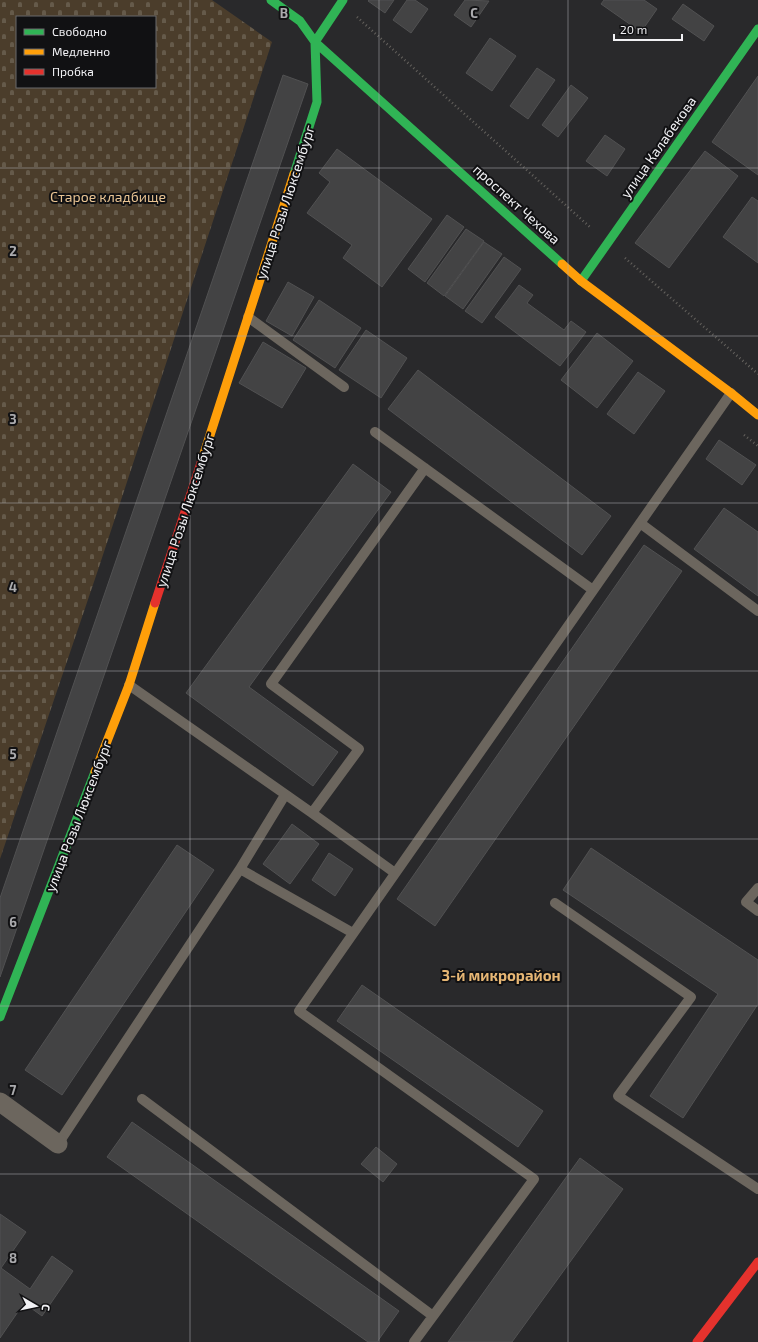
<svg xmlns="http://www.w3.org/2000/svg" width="758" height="1342" viewBox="0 0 758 1342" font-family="'Exo 2',sans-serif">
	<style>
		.cemetery { fill: url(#cemetery-stones); fill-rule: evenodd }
		.building { fill: #434344; stroke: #515152 }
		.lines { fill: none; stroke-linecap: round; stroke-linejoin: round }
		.path { stroke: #65625e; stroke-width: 2.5; stroke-dasharray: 1 3; stroke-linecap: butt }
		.lane { stroke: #6c665e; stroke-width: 10 }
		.street { stroke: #6c665e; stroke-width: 19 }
		.fast { stroke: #30b455; stroke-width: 9 }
		.slow { stroke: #ff9f0a; stroke-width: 9 }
		.jam { stroke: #e5322d; stroke-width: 9 }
		.grid { fill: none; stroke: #ababae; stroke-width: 1; stroke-opacity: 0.55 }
		.labels { text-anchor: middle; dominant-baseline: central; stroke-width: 4; stroke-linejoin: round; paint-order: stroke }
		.street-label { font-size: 14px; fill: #f1f1f4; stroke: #111113 }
		.park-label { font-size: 14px; fill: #e9c493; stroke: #111113 }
		.neighbourhood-label { font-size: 15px; font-weight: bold; fill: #e6b674; stroke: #111113 }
		.grid-label { font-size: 13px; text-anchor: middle; font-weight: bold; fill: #ababae; stroke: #111113; stroke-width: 4; stroke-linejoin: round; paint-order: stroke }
	</style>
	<defs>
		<pattern id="cemetery-stones" width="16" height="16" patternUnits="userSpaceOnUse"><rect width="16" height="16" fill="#4b3d2b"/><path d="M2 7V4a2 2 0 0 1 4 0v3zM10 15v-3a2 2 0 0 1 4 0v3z" fill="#655a4a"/></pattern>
	</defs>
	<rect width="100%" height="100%" fill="#29292b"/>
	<path class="cemetery" d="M0,0H212L272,42L98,570L0,859ZM17,17H155V87H17Z"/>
	<path class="building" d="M369,0H394L385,13L368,1Z
		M407,0H415L428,9L411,33L393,20Z
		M465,0L489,1L471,27L454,15Z
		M604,0H644L657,9L641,32L601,4Z
		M683,4L714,26L704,41L672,19Z
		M490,38L516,56L492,91L466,73Z
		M537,68L555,80L528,119L510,106Z
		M283,75L308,84L0,977V898Z
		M758,76V175L712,142Z
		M571,85L588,98L558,137L542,125Z
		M605,135L625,149L607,176L586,161Z
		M337,149L432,219L382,287L343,258L352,245L307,213L330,182L319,173Z
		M705,151L738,176L669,268L635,243Z
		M752,197L758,201V263L723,237Z
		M447,215L464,227L425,282L408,269Z
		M466,229L484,241L444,296L427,283Z
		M484,242L502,254L463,309L445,296Z
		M504,257L521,269L482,323L465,311Z
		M288,282L314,297L292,336L266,321Z
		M519,285L533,295L527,303L564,330L571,321L586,332L560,366L495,317Z
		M319,300L361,328L335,368L293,340Z
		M366,330L407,358L381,398L339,370Z
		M597,333L633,361L597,408L561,380Z
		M263,342L306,368L282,408L239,383Z
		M418,370L611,516L582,555L388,409Z
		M638,372L665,391L634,434L607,414Z
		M719,440L756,465L742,485L706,459Z
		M353,464L391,492L249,687L338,752L313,786L186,693Z
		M724,508L758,532V596L694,549Z
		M644,545L682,571L435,926L397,899Z
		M292,824L319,844L290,884L263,864Z
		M177,845L214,870L62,1095L25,1070Z
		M591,848L758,960V1004L683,1118L650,1096L718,994L563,890Z
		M329,853L353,869L335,896L312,880Z
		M362,985L543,1111L518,1147L337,1021Z
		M132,1122L399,1311L377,1342H368L107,1157Z
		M376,1147L397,1164L383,1182L361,1164Z
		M580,1158L623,1189L512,1342H448Z
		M0,1214L26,1232L1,1268L30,1289L52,1256L73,1271L42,1316L24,1303L0,1338Z"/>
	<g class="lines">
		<path class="path" d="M357,17L591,228
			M625,258L758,374
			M744,435L758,446"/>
		<path class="lane" d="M248,317L344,387
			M375,432L593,590
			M640,523L758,611
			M129,685L312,813L359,749L271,684L425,468
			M285,795L240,869L353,933
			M312,813L395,873
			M758,888L746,902L758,911
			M555,903L691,997L618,1096L758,1189
			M142,1099L433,1316
			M58,1144L240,869
			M414,1342L534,1179L299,1011L731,393"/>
		<path class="street" d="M0,1102L58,1144"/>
		<path class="fast" d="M271,0L300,21L315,42L562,264
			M294,174L317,102L315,42L343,0
			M581,281L758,29
			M0,1017L95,772"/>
		<path class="slow" d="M562,264L581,281L731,393L758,415
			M202,460L294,174
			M95,772L129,685L155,603"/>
		<path class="jam" d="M155,603L202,460
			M697,1342L758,1262"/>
	</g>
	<path class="grid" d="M190,0V1342M379,0V1342M568,0V1342M0,168H758M0,336H758M0,503H758M0,671H758M0,839H758M0,1006H758M0,1174H758"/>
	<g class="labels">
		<g class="street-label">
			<text transform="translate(658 147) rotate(-55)">улица Калабекова</text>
			<text transform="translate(285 202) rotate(-72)">улица Розы Люксембург</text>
			<text transform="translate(517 204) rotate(42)">проспект Чехова</text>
			<text transform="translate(185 510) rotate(-72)">улица Розы Люксембург</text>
			<text transform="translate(78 816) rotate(-69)">улица Розы Люксембург</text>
		</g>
		<g class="park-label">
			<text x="108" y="196">Старое кладбище</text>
		</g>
		<g class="neighbourhood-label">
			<text x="501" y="975">3-й микрорайон</text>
		</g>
	</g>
	<g class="grid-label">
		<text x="284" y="18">B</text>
		<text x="474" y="18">C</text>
		<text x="13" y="256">2</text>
		<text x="13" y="424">3</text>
		<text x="13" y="592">4</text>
		<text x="13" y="759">5</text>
		<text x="13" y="927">6</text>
		<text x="13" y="1095">7</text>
		<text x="13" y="1263">8</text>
	</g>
	<rect x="16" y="16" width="140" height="72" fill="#111113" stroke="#6b6b6d"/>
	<rect x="24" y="29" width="20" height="6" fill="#30b455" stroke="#6b6b6d"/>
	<text x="52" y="36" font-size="12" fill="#f1f1f4">Свободно</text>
	<rect x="24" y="49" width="20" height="6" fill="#ff9f0a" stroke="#6b6b6d"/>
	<text x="52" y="56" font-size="12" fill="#f1f1f4">Медленно</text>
	<rect x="24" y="69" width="20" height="6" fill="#e5322d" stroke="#6b6b6d"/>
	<text x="52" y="76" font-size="12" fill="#f1f1f4">Пробка</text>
	<g transform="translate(36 1306) rotate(99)" stroke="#111113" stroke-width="3" paint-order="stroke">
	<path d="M0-3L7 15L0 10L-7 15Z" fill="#f1f1f4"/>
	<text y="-6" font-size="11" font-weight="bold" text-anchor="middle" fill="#f1f1f4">С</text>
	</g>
	<path d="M614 34v6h68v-6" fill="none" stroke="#f1f1f4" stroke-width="2"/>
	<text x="620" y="34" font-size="12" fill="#f1f1f4" stroke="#111113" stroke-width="3" paint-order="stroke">20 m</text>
</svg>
